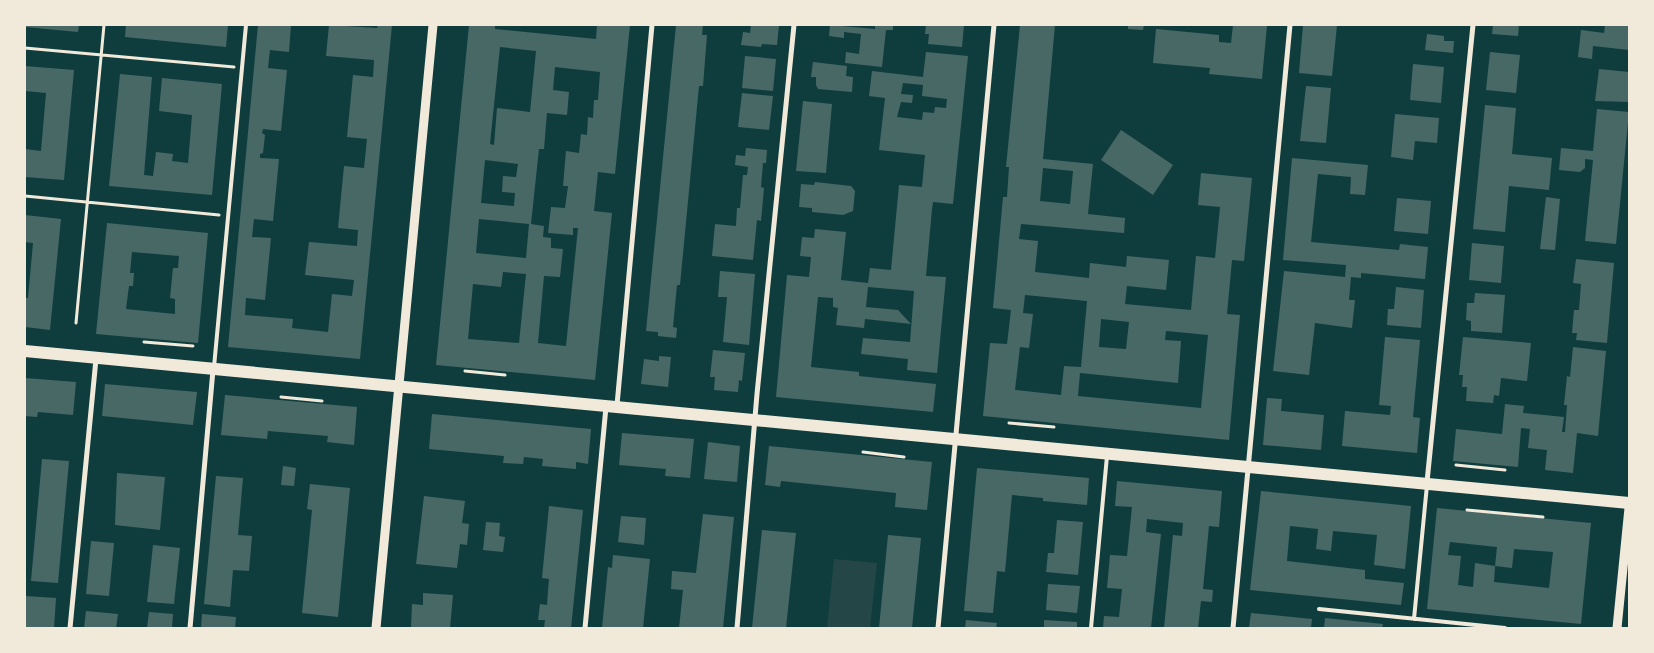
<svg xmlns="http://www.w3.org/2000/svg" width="1654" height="653" viewBox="0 0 1654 653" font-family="Barlow,sans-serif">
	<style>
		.green { fill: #244646 }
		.building { fill: #486865; fill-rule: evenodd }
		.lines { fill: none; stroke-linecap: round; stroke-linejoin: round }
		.path { stroke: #f1e9da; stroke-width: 3 }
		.service { stroke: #f1e9da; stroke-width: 4 }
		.minor { stroke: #f1e9da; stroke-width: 5 }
		.tertiary { stroke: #f1e9da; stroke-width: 9 }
		.primary { stroke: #f1e9da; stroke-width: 12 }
	</style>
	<rect width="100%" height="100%" fill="#0f3d3e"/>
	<path class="green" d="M834,559L877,563L870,628H827Z"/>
	<path class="building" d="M25,25H79L78,32L25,27Z
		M126,25H228L226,47L125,37Z
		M258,25H291L289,52L270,50L268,68L287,70L281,131L263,129L262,133L265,135L263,153L260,154V158L279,159L273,221L254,219L252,237L271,238L265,300L246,298L245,315L293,319L292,328L328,332L332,294L352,296L354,280L305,275L309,242L357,246L358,230L338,228L344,166L364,168L367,139L347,137L353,75L373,77L374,60L326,56L329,25L377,28L378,25H392L360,359L228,347Z
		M469,25H495V29L596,39L597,25H630L615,174L598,172L594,211L612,213L595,380L436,365ZM500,47L536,51L530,112L497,108L494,145L490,144ZM555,67L600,72L598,100H594L593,118L588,117L587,135L581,134L579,153L566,151L563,186H568L565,208L551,207L548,233L573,235V228H578L566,346L538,343L544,276L560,277L563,249L551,248V238L543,237L544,226L531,224L539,149H544L547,113L567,115L569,92L553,90ZM485,160L518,164L516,177L503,176L502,192L515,193L514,206L481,203ZM479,219L529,224L526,258L476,253ZM503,272L526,274L519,343L468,339L473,284L501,287Z
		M676,25H703L702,35H707L703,86H699L680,285H677L673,327L677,328L676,338L658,336V332L646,331Z
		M751,25H779L777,45L762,44L761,47L741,45L743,32L750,33Z
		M830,25L875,29V25H893V30H886L882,67L845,63L846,52L859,54L861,34L844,32V38L829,36Z
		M926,25H964L962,47L928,44L929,34H925Z
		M1020,25H1055L1043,159L1093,164L1088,214L1125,218L1124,233L1021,224L1019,239L1038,241L1035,272L1089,278L1090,263L1126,267L1127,256L1169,260L1166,290L1127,286L1125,304L1191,310L1196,256L1215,258L1220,207L1198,205L1201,173L1252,178L1244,261L1232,260L1227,314L1240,315L1229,440L983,416L990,343L1007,344L1011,310L993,308L1003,197H1007L1009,167H1006ZM1043,168L1073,171L1070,204L1040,201ZM1025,295L1087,301L1081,367L1064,366L1061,395L1015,390L1020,347L1029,348L1033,314L1023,313ZM1101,319L1129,322L1126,349L1099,347ZM1166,331L1208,335L1201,408L1078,396L1080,373L1178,383L1181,341L1165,340Z
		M1128,25H1144L1143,30L1128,29Z
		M1233,25H1267L1262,79L1209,74L1210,68L1153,63L1156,29L1219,35V42L1231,43Z
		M1303,25H1337L1332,76L1299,73Z
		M1493,25H1519L1518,36L1492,34Z
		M1605,25H1629V50L1593,46L1592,59L1578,57L1581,30L1604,33Z
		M1427,34L1444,36V41H1454L1453,53L1425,50Z
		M926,52L968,56L953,204L933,202L932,209L926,276L946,277L937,373L907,370L908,359L861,354L863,338L910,342L914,291L868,287L866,307L898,310L911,324L865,319L864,328L836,325L838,308L833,307V298L818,297L811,367L859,372V376L936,384L933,412L776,397L787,275L809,277L811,257L800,256L802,237L814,238L815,229L846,232L841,280L868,283L870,268L891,270L899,185L922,187L925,155L879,150L885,98L869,96L872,71L923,77ZM903,83L923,85L922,96L947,99L946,108L935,107L934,113L923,112L922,120L897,117L901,102L912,103L913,95L901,94Z
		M1490,52L1520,55L1516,93L1486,90Z
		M745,56L776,59L773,91L742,88Z
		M813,62L847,66L846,76L853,77L852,92L818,89L816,85V77H811Z
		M1413,64L1444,67L1441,103L1410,100Z
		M25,66L74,70L64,180L25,177V149L41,151L46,93L25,91Z
		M1599,69L1629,72V102L1595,101Z
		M120,74L152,77L144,175L153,176L156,152L173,154L172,161L188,163L192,115L159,111L162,78L222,84L212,195L109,186Z
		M1306,86L1331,88L1326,143L1300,141Z
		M742,93L773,96L769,130L738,127Z
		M803,101L832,104L826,173L796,171Z
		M1485,105L1516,108L1512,154L1552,158L1549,190L1509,186L1505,232L1473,229Z
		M1597,109L1629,112L1616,244L1585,241L1593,160L1585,159V168L1580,172L1559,170L1561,148L1593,151Z
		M1395,114L1439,118L1437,143L1415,141L1413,160L1391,157Z
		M1121,130L1173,165L1153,195L1101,160Z
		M746,148L767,150L766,163H763L761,187L764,188L761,221L757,220L753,260L712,256L715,224L736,226L737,208H740L743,175H747L748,167L735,165L736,155L745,156Z
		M1292,158L1368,165L1365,195L1350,194L1351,177L1318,174L1311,242L1399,250L1400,244L1428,247L1425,279L1361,273V278L1351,277L1349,300H1355L1352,328L1315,323L1309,375L1273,371L1284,271L1345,277L1346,265L1283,260Z
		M815,182L851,186L855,191L853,211L843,215L812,212V208L799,207L801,184L814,185Z
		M1546,197L1560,199L1555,250L1540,249Z
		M1397,198L1431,201L1428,234L1394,231Z
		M25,215L61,219L50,330L25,327V298H28L33,243L25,242Z
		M107,223L208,233L198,343L96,334ZM132,252L179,256L178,268H173L170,298L175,299V314L126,309L129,286H133L134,273H130Z
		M1472,243L1504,246L1501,283L1469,280Z
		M1576,259L1614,263L1607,343L1576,340L1577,333H1572L1574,310H1579L1581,284L1573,283Z
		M720,271L755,274L749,345L723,342L727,297H718Z
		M1396,287L1424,290L1421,328L1387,325L1388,309H1394Z
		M1475,293L1505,295L1502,333L1471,331V321L1466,320L1467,303H1474Z
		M1385,337L1420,340L1413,417L1420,418L1417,453L1342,446L1345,411L1390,415L1391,406L1379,405Z
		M1463,337L1531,343L1527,381L1501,378L1499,396L1494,395L1493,403L1466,401L1467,387H1462L1463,375H1459Z
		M1573,347L1606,351L1598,436L1577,433L1573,473L1545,470L1547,450L1528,448L1530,429L1521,428L1518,467L1453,461L1456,429L1502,434L1505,404L1524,406L1523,413L1564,417L1562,432H1565L1567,405H1564L1567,376L1570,377Z
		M713,350L745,353L742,381L739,380L738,392L714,390L715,377H710Z
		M659,356L671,357L668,387L641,384L644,359L659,361Z
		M25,378L76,382L73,415L38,412L37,417L25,416Z
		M105,384L197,392L193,425L102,416Z
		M225,395L357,407L354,445L327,442L328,436L268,431L267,439L221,435Z
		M1267,398L1282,399L1281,411L1324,415L1321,450L1263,445Z
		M432,414L591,429L588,464L576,462V469L542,466L543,459L524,457L523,464L503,463L504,456L429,449Z
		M622,433L694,439L690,478L665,476L666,469L619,465Z
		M708,442L740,446L737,482L704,479Z
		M769,446L932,462L927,510L895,507L896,493L781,481L780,487L765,485Z
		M42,459L69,461L58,583L31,581Z
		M283,466L296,468L294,486L281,485Z
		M977,468L1089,478L1087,505L1043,501V498L1012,495L1005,572L997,571L993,613L964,611Z
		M117,473L165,477L160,530L115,525Z
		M216,476L243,478L238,535L252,536L249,571L233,570L230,607L204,604Z
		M1117,481L1222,491L1219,527L1209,526L1203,589L1213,590L1212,602L1201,601L1198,628H1164L1173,535L1182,536L1183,523L1147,519L1146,532L1161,534L1151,628H1103L1104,616L1119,617L1122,589L1107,588L1110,555L1127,556L1132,507L1115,506Z
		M310,484L350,488L338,617L302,613L312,510L307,509Z
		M1261,491L1411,506L1405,569L1374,565L1377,535L1333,531L1331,551L1316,549L1318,529L1290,526L1287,561L1365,570V579L1404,583L1401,605L1250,590Z
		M424,496L465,501L462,523L469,524L467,545L460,544L457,568L416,564Z
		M549,506L583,510L571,628H544L545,620H538L540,604L547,605L548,591L549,579L542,578Z
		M1437,508L1591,523L1581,624L1427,609ZM1450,542L1497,547L1495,566L1512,568L1514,549L1553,552L1549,588L1494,582L1495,566L1475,563L1473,587L1458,585L1461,556L1448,555Z
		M703,514L734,517L723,628H679L683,590L671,589L672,571L696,573Z
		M621,516L646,518L644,545L618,542Z
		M1057,520L1083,522L1078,575L1046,572L1048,553H1054Z
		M486,522L500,523L499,536L505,537L503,552L483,550Z
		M762,530L796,533L786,628H752Z
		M888,535L921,538L912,628H879Z
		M91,541L114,543L109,596L86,594Z
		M153,545L180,548L174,604L147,602Z
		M613,555L650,559L643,628H602L608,567L612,568Z
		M1048,584L1080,586L1077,613L1046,610Z
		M423,593L453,595L450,628L411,627L412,604L423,605Z
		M25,596L56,598L54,628H25Z
		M86,611L118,614L116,628H84Z
		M149,612L173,614L172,628H147Z
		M1251,613L1312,619L1311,628H1249Z
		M202,614L236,617L235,628H201Z
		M1325,618L1383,624L1382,628H1324Z
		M966,620L997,623L996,628H965Z
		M1044,620L1077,622V628H1044Z"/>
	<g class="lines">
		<path class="path" d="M25,48L234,67
			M25,196L219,215
			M76,323L104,25
			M144,342L193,346
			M465,371L505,375
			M281,397L322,401
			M1009,423L1054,427
			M863,452L904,457
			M1456,465L1505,470
			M1467,510L1543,517"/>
		<path class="service" d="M214,367L246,25
			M1319,609L1505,628
			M1414,619L1427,485
			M1091,628L1107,456"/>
		<path class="minor" d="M617,405L652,25
			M1427,482L1473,25
			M70,628L96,359
			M190,628L213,370
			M585,628L606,407
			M737,628L757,394L794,25
			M938,628L994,25
			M1233,628L1290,25"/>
		<path class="tertiary" d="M376,628L433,25
			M1617,628L1629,508"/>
		<path class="primary" d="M25,351L1629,503"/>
	</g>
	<rect width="1654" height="653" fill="none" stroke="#f1e9da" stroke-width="52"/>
</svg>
